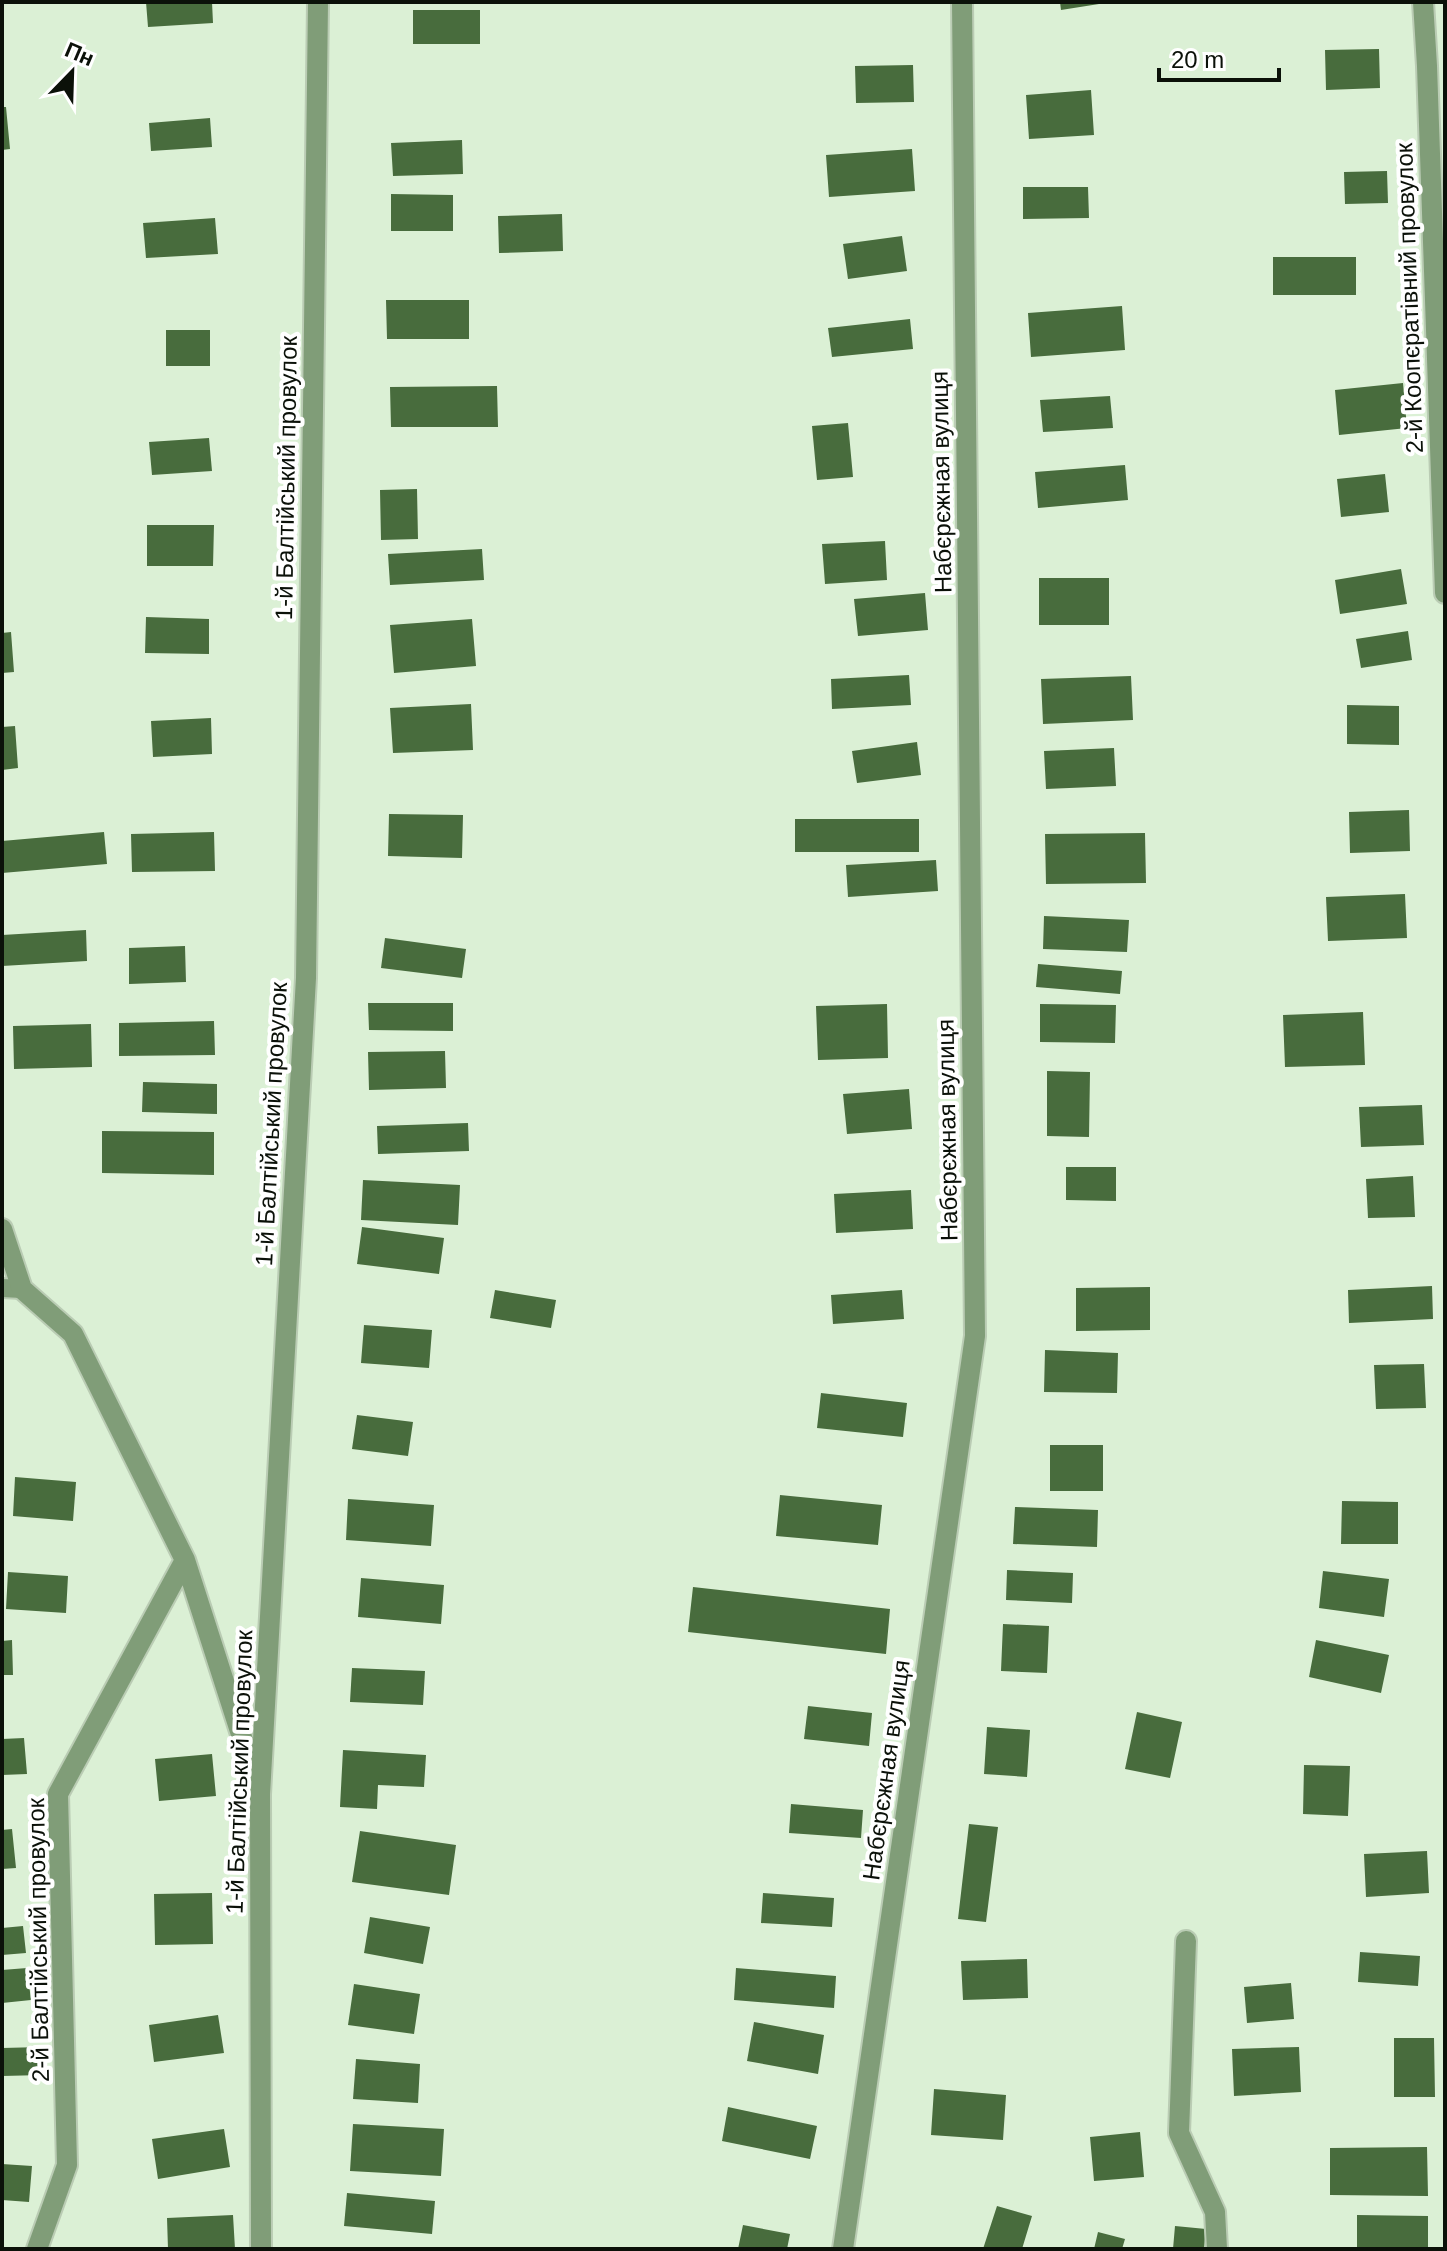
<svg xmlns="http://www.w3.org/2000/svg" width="1447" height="2251" viewBox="0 0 1447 2251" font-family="Arial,sans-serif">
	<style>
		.building { fill: #486c3d }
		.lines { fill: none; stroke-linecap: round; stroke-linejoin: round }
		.lane-casing { stroke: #baccb4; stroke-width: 22 }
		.street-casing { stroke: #baccb4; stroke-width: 24 }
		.lane { stroke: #809d78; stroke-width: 18 }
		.street { stroke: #809d78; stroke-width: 20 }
		.labels { text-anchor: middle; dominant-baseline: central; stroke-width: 8; stroke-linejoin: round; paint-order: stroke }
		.street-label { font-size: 24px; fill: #0b1109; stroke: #fff }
	</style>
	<rect width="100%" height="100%" fill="#dbf0d5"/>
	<path class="building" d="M146,2H212L213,23L148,27Z
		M1060,2H1099V4L1061,10Z
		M413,10H480V44H413Z
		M1379,49L1380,88L1326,90L1325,50Z
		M913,65L914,102L856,103L855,66Z
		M1091,90L1094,135L1029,139L1026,95Z
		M2,107H6L10,149L2,150Z
		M210,118L212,147L151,151L149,123Z
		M462,140L463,174L393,176L391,143Z
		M912,149L915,191L829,197L826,155Z
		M1387,171L1388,203L1345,204L1344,172Z
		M1023,187H1088L1089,218L1023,219Z
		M391,194L453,195V231H391Z
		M562,214L563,251L499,253L498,216Z
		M215,218L218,254L146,258L143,223Z
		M902,236L907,271L848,279L843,244Z
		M1273,257H1356V295H1273Z
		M386,300H469V339H387Z
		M1122,306L1125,350L1031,357L1028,313Z
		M910,319L913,349L832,357L828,328Z
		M166,330H210V366H166Z
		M1403,383L1407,428L1339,435L1335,390Z
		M497,386L498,427H391L390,387Z
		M1110,396L1113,428L1043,432L1040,400Z
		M848,423L853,477L817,480L812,426Z
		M209,438L212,471L152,475L149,442Z
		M1125,465L1128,500L1038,508L1035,472Z
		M1385,474L1389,512L1341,517L1337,479Z
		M417,489L418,539L381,540L380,490Z
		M147,525H214L213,566H147Z
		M885,541L887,580L825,584L822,544Z
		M482,549L484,580L390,585L388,554Z
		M1401,569L1407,604L1340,614L1335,580Z
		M1039,578H1109V625H1039Z
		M925,593L928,630L858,636L854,599Z
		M146,617L209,619V654L145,653Z
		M472,619L476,666L394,673L390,625Z
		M1408,631L1412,660L1361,668L1356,639Z
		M11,632L14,672L2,673V633Z
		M909,675L911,705L832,709L831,679Z
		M1131,676L1133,720L1043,724L1041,679Z
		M471,704L473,750L393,753L390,708Z
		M1347,705L1399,706V745L1347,744Z
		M211,718L212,754L153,757L151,721Z
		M15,726L18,768L2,770V727Z
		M917,742L921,775L857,783L852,751Z
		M1114,748L1116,786L1046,789L1044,751Z
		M1409,810L1410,851L1350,853L1349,812Z
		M389,814L463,815L462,858L388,856Z
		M795,819H919V852H795Z
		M104,832L107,864L2,873V841Z
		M214,832L215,871L132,872L131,834Z
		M1145,833L1146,883L1046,884L1045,834Z
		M936,860L938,891L848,897L846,865Z
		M1405,894L1407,938L1328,941L1326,897Z
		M1044,916L1129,920L1127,952L1043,949Z
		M86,930L87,961L2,966V935Z
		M385,938L466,949L462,978L381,968Z
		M185,946L186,982L129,984V948Z
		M1038,964L1122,971L1120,994L1036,987Z
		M368,1003H453V1031L369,1030Z
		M887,1004L888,1058L818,1060L816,1006Z
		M1040,1004L1116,1005L1115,1043L1040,1042Z
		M1363,1012L1365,1065L1285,1067L1283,1015Z
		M214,1021L215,1055L119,1056V1023Z
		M91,1024L92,1067L14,1069L13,1026Z
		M445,1051L446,1088L369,1090L368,1052Z
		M1047,1071L1090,1072L1089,1137L1047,1136Z
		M143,1082L217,1084V1114L142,1112Z
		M909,1089L912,1129L847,1134L843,1094Z
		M1422,1105L1424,1145L1361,1147L1359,1107Z
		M468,1123L469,1151L378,1154L377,1126Z
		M102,1131L214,1132V1175L102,1173Z
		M1066,1167H1116V1201L1066,1200Z
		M1413,1176L1415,1217L1368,1218L1366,1179Z
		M363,1180L460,1185L458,1225L361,1220Z
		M911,1190L913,1229L836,1233L834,1194Z
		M362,1227L444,1238L439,1274L357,1264Z
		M1432,1286L1433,1319L1349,1323L1348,1290Z
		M1150,1287V1330L1076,1331V1288Z
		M495,1290L556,1300L551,1328L490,1318Z
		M902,1290L904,1319L833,1324L831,1295Z
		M364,1325L432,1330L429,1368L361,1363Z
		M1045,1350L1118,1353L1117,1393L1044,1392Z
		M1424,1364L1426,1408L1376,1409L1374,1365Z
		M821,1393L907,1403L903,1437L817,1428Z
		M357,1415L413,1422L408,1456L352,1449Z
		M1050,1445H1103V1491H1050Z
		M15,1477L76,1482L73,1521L13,1516Z
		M780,1495L882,1505L878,1545L776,1536Z
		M348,1499L434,1505L431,1546L346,1540Z
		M1342,1501L1398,1502V1544H1341Z
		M1015,1507L1098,1510L1097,1547L1013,1544Z
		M1007,1570L1073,1573L1072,1603L1006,1600Z
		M1323,1571L1389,1579L1384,1617L1319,1608Z
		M8,1572L68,1576L66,1613L6,1609Z
		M361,1578L444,1585L441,1624L358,1617Z
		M693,1587L890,1609L886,1654L688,1632Z
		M1003,1624L1049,1626L1047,1673L1001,1671Z
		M12,1640L13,1675H2V1641Z
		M1316,1640L1389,1655L1381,1693L1309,1677Z
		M352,1668L425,1671L423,1705L350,1702Z
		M808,1706L872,1713L869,1746L804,1739Z
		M1137,1712L1182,1722L1170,1778L1125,1769Z
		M987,1727L1030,1730L1027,1777L984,1774Z
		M24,1738L27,1774L2,1775V1739Z
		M343,1750L426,1755L424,1787L378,1785L377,1809L340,1807Z
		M212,1754L216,1796L159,1801L155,1759Z
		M1304,1765L1350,1766L1348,1816L1303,1814Z
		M791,1804L863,1810L861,1838L789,1833Z
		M969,1824L998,1827L986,1922L958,1919Z
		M12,1829L16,1868L2,1869V1830Z
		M360,1831L456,1845L449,1895L352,1882Z
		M1427,1851L1429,1893L1366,1897L1364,1854Z
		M212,1893L213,1944L155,1945L154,1894Z
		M763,1893L834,1898L832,1927L761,1923Z
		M370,1917L430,1927L423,1964L364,1953Z
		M23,1926L26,1953L2,1955V1928Z
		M1360,1952L1420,1956L1418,1986L1358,1982Z
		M1027,1959L1028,1998L963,2000L961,1961Z
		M27,1968L31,2000L2,2003V1970Z
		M736,1968L836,1976L834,2008L734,2000Z
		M1291,1983L1294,2019L1247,2023L1244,1987Z
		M354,1984L420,1994L414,2034L348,2025Z
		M218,2015L224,2053L154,2062L149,2025Z
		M754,2022L824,2035L818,2074L747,2061Z
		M1394,2038H1434L1435,2097H1394Z
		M42,2047L43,2075L2,2076V2048Z
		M1299,2047L1301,2092L1234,2096L1232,2049Z
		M356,2059L420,2064L418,2103L353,2099Z
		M934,2089L1006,2095L1003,2140L931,2135Z
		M728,2107L817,2126L810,2159L722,2141Z
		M353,2124L444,2129L441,2176L350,2171Z
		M224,2129L230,2167L158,2179L152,2139Z
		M1140,2132L1144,2177L1094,2181L1090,2137Z
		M1427,2147L1428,2196L1330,2195V2148Z
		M2,2164L32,2166L29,2202L2,2200Z
		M347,2193L435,2201L432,2234L344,2226Z
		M997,2206L1032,2216L1022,2249H983Z
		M233,2215L235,2249H168L167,2218Z
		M1357,2215L1428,2216V2249H1357Z
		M743,2225L790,2234L787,2249H738Z
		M1175,2226L1206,2229L1204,2249H1173Z
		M1098,2232L1125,2239L1122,2249H1094Z"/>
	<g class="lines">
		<defs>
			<path id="lane" d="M2,1288L22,1289"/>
			<path id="street" d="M1423,2L1427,66L1445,593
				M2,1229L22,1289L73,1334L185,1560L256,1781
				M1186,1941L1179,2133L1215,2212L1217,2249
				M37,2249L67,2165L58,1794L185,1560
				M261,2249L260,1794L306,978L318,2
				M843,2249L975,1336L962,2"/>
		</defs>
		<use href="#lane" class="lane-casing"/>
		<use href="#street" class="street-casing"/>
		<use href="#lane" class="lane"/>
		<use href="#street" class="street"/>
	</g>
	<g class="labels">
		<g class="street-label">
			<text transform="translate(1409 298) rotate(-92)">2-й Коопєратівний провулок</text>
			<text transform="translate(286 478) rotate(-89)">1-й Балтійський провулок</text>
			<text transform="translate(941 482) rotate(-91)">Набєрєжная вулиця</text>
			<text transform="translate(271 1124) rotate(-87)">1-й Балтійський провулок</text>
			<text transform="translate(947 1130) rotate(-91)">Набєрєжная вулиця</text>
			<text transform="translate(886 1770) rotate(-82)">Набєрєжная вулиця</text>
			<text transform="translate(239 1772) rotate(-88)">1-й Балтійський провулок</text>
			<text transform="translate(38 1940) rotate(-91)">2-й Балтійський провулок</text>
		</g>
	</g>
	<rect width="1447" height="2251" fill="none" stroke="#0b1109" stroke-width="8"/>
	<g transform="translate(72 72) rotate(23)" stroke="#ffffff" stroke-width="6" paint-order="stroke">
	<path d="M0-6L14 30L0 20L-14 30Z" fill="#0b1109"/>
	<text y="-12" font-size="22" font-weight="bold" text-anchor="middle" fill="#0b1109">Пн</text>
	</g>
	<path d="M1159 68v12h120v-12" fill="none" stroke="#0b1109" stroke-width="4"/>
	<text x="1171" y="68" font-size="24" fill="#0b1109" stroke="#ffffff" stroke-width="6" paint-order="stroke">20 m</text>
</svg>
